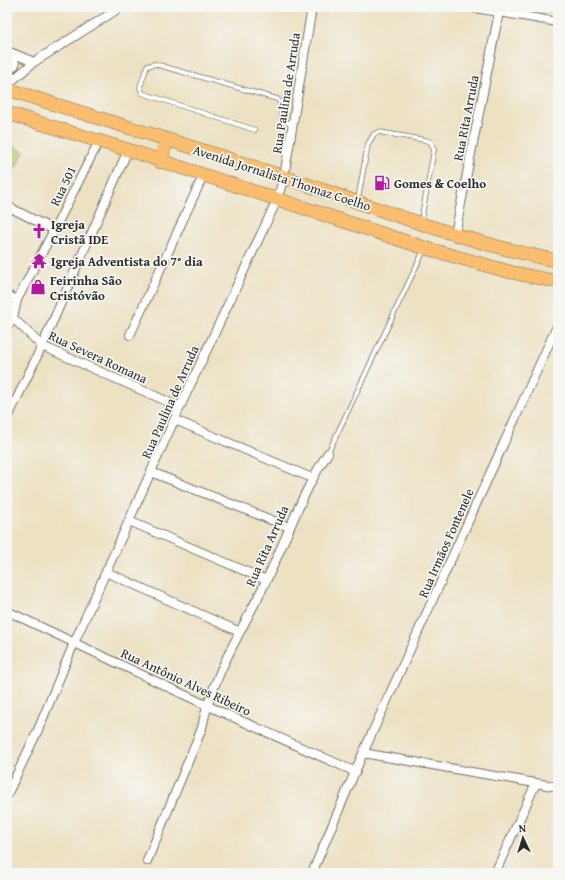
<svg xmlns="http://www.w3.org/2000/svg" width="565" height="880" viewBox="0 0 565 880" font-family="'Gentium Book Plus',serif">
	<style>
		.green { fill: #b1c569; stroke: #6e784a }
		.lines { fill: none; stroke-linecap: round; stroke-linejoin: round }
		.lane-casing { stroke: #6f6b60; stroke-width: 5.5 }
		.street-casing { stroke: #6f6b60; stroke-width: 10 }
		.primary-casing { stroke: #6f6b60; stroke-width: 14 }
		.lane { stroke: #fff; stroke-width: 4 }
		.street { stroke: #fff; stroke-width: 8 }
		.primary { stroke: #fbbe6e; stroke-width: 13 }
		.labels { text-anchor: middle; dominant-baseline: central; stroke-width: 3.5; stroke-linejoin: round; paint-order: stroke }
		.street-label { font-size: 13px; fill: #2b2b2b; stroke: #f6f6f2 }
		.poi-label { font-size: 13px; font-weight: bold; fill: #2b2b2b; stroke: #f6f6f2; text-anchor: start }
	</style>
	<rect width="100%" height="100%" fill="#f6f6f2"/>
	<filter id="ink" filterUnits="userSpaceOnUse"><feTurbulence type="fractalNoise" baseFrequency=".025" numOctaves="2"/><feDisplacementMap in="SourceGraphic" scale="8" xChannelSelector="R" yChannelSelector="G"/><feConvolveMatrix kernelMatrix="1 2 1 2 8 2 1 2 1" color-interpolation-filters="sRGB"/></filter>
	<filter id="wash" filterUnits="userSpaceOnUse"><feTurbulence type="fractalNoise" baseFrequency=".012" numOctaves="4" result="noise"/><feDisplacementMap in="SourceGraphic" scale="16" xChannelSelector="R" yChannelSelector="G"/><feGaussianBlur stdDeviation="0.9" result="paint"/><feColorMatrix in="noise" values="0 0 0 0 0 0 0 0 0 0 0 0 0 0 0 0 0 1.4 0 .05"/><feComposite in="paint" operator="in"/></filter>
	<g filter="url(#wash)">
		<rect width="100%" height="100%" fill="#ece1c2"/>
		<path class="green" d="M7,143L24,152L7,184Z"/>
	</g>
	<g filter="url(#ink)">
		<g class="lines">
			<defs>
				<path id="lane" d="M255,130L142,93L140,87L147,66L155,64L277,99L280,102L282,119L293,126
					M358,199L368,144L374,134L379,132L425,140L431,142L434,150L421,221
					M328,453L424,250"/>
				<path id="street" d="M469,7L558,22
					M7,51L34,62
					M7,71L15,65L14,57L8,54
					M7,85L34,62L121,7
					M7,206L54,230
					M455,234L500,7
					M7,295L17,300
					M13,318L42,346L180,407
					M7,328L13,318L17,300L54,230L99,141
					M130,335L204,174
					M7,419L42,346L128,150
					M175,420L312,478
					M151,472L289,527
					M129,521L266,580
					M106,572L240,632
					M7,611L206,705L356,772
					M363,753L558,787
					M7,795L38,730L74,643L180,407L277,200L284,177L312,7
					M147,861L202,728C211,678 244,627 266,581C287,538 301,494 328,453
					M312,873L363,753L558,324
					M495,873L536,783"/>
				<path id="primary" d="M7,89C99,119 192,146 284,177C374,207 464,242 558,261
					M7,113L128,150L425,248L510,272L558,282
					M160,162L167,140"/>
			</defs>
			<use href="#lane" class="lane-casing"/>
			<use href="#street" class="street-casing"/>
			<use href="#primary" class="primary-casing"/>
			<use href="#lane" class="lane"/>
			<use href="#street" class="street"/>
			<use href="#primary" class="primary"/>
		</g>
	</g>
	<defs>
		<symbol id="fuel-bare" viewBox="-9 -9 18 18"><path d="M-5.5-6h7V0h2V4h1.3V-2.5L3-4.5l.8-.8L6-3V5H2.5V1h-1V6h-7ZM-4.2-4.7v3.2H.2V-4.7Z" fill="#b5179e" stroke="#f6f6f2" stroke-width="2.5" paint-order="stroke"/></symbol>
		<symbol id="church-bare" viewBox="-9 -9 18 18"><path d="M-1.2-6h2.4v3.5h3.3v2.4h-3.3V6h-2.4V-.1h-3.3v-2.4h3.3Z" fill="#b5179e" stroke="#f6f6f2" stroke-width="2.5" paint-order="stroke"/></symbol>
		<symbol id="temple-bare" viewBox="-9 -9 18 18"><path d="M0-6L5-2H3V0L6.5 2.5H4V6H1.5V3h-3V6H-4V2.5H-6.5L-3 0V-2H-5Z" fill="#b5179e" stroke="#f6f6f2" stroke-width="2.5" paint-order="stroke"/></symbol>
		<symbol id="shop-bare" viewBox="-9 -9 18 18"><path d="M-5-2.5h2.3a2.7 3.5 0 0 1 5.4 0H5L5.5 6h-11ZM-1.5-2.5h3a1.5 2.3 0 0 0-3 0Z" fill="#b5179e" stroke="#f6f6f2" stroke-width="2.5" paint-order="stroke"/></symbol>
	</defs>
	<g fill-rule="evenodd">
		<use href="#fuel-bare" x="371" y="172" width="22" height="22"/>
		<use href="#church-bare" x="28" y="220" width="22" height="22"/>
		<use href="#temple-bare" x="28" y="250" width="22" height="22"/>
		<use href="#shop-bare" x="27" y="276" width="22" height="22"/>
	</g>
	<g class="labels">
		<g class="street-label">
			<text transform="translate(286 93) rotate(-81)">Rua Paulina de Arruda</text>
			<text transform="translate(466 118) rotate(-79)">Rua Rita Arruda</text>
			<text transform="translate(282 178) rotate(18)">Avenida Jornalista Thomaz Coelho</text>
			<text transform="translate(63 186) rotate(-64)">Rua 501</text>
			<text transform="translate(98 357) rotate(25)">Rua Severa Romana</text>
			<text transform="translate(170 402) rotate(-66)">Rua Paulina de Arruda</text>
			<text transform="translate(446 543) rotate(-66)">Rua Irmãos Fontenele</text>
			<text transform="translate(267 546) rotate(-66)">Rua Rita Arruda</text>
			<text transform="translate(186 682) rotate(25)">Rua Antônio Alves Ribeiro</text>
		</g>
		<g class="poi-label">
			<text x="394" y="183">Gomes &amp; Coelho</text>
			<text x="51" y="224">Igreja<tspan x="51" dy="15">Cristã IDE</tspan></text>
			<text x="51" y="261">Igreja Adventista do 7° dia</text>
			<text x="50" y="280">Feirinha São<tspan x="50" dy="15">Cristóvão</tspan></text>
		</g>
	</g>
	<rect width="565" height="880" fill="none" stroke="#f6f6f2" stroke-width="24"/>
	<g transform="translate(523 838) rotate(356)" stroke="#f6f6f2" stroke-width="3" paint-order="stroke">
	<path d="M0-3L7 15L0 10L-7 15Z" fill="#2b2b2b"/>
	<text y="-6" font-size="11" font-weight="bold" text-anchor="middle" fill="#2b2b2b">N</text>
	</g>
</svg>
